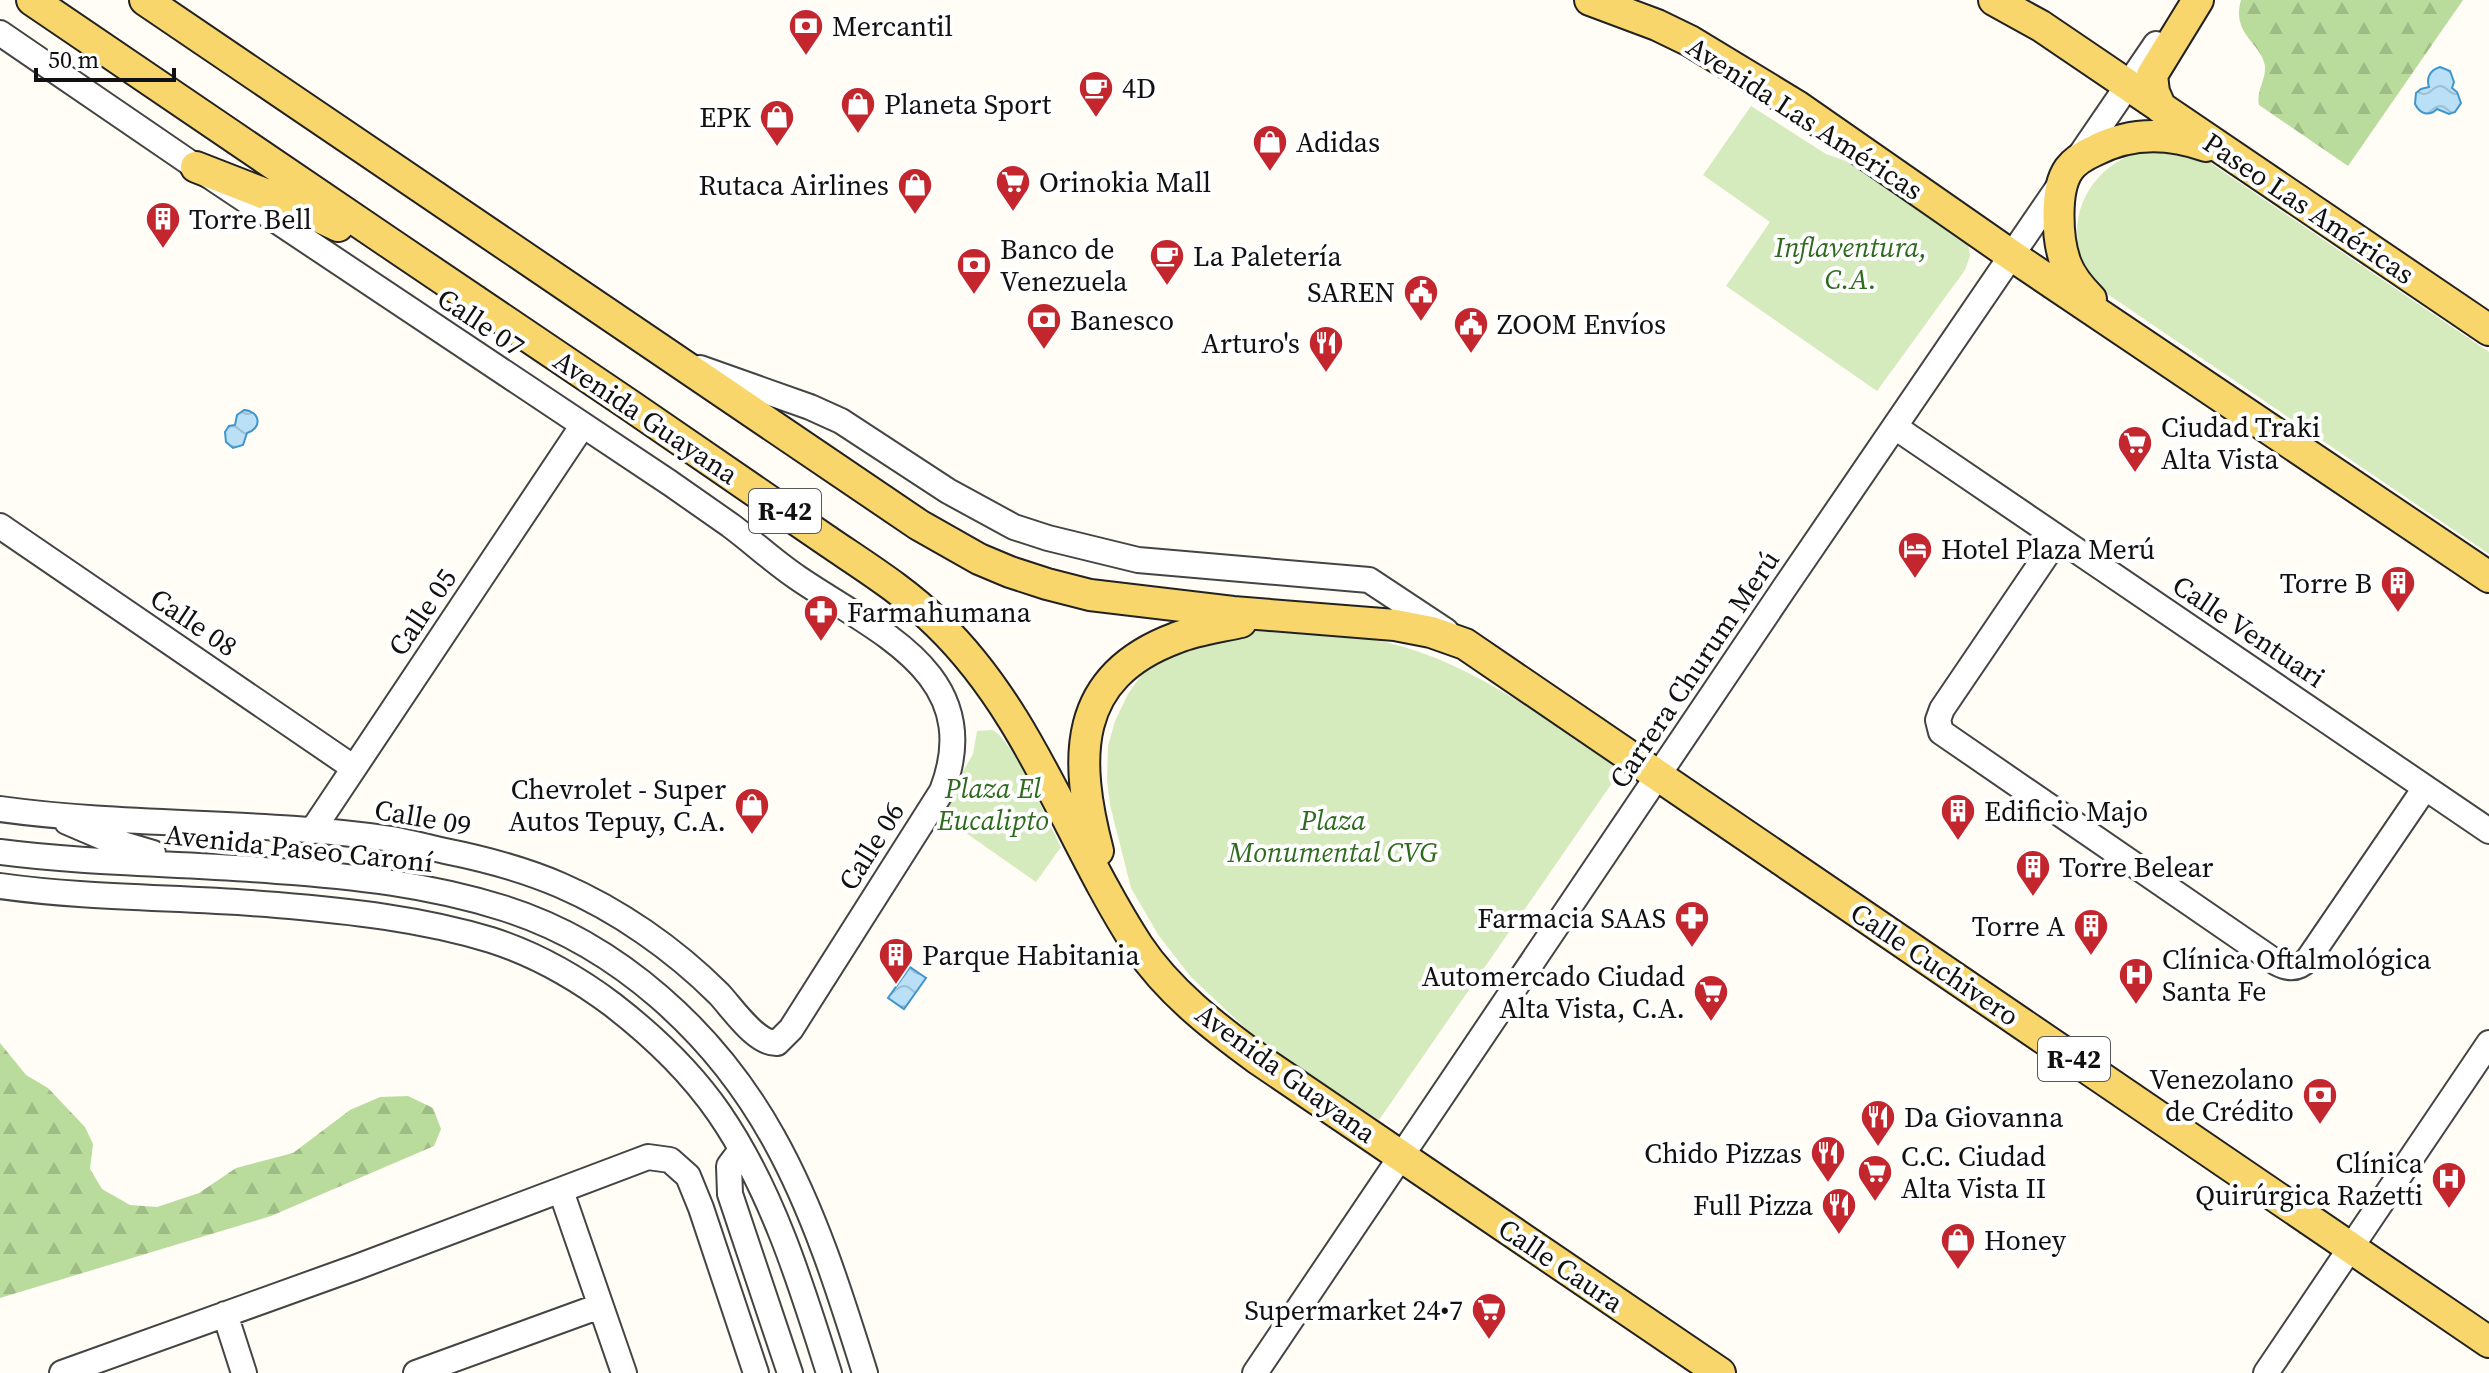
<svg xmlns="http://www.w3.org/2000/svg" width="2489" height="1373" viewBox="0 0 2489 1373" font-family="'Source Serif 4',serif">
	<style>
		.green { fill: #d5ebbd }
		.forest { fill: url(#forest-firs) }
		.water { fill: url(#water-waves); stroke: #3f96cf; stroke-width: 2 }
		.lines { fill: none; stroke-linecap: round; stroke-linejoin: round }
		.minor-casing { stroke: #444; stroke-width: 28 }
		.major-casing { stroke: #222; stroke-width: 34 }
		.minor { stroke: #fff; stroke-width: 24 }
		.major { stroke: #f9d66b; stroke-width: 30 }
		.labels { text-anchor: middle; dominant-baseline: central; stroke-width: 8; stroke-linejoin: round; paint-order: stroke }
		.shield { fill: #fff; stroke: #585858; stroke-width: 2 }
		.shield-label { font-size: 26px; font-weight: bold; fill: #111 }
		.poi-label { font-size: 28px; fill: #111; stroke: #fff; text-anchor: start }
		.street-label { font-size: 28px; fill: #111; stroke: #fff }
		.park-label { font-size: 28px; font-style: italic; fill: #2f6b1f; stroke: #fff }
	</style>
	<defs>
		<pattern id="forest-firs" width="22" height="20" patternUnits="userSpaceOnUse" patternTransform="scale(2)"><rect width="22" height="20" fill="#b9dc9c"/><path d="M5 1l3.5 6h-7zM16 11l3.5 6h-7z" fill="#9ebc85"/></pattern>
		<pattern id="water-waves" width="16" height="10" patternUnits="userSpaceOnUse" patternTransform="scale(2)"><rect width="16" height="10" fill="#b9e0f7"/><path d="M0 5q4-4 8 0t8 0" fill="none" stroke="#9ebfd3"/></pattern>
	</defs>
	<rect width="100%" height="100%" fill="#fffdf5"/>
	<path class="green" d="M1751,106L1826,154L1866,168L1968,243L1970,256L1965,270L1877,391L1726,286L1770,222L1703,175Z
		M2155,149L2206,160L2489,352V554L2106,293C2049,242 2082,158 2155,149Z
		M1261,626C1316,632 1373,634 1425,654C1496,680 1559,729 1621,770L1379,1120L1259,1041L1191,977L1159,936L1131,888L1110,805L1107,779L1108,746L1115,721L1128,694L1143,673L1166,656Z
		M993,730C1014,742 1048,822 1061,847L1036,882L939,814L973,754L977,731Z"/>
	<path class="forest" d="M2241,0H2463L2348,166L2259,105C2256,91 2266,80 2265,66C2261,42 2231,35 2241,0Z
		M0,1043L26,1075L48,1088L85,1127L93,1144L90,1169L102,1189L130,1205L157,1207L199,1193L236,1168L293,1153L350,1110L380,1097L408,1096L433,1108L441,1129L434,1146L271,1216L0,1298Z"/>
	<path class="water" d="M2440,67L2450,71L2454,82L2452,88L2457,92L2461,103L2455,112L2449,114L2437,109C2429,117 2420,114 2415,104L2416,93L2421,89L2429,87C2426,78 2430,70 2440,67Z
		M244,410C260,411 263,428 247,433L243,445L233,448L226,442L225,432L229,426L235,425L237,415Z
		M910,967L926,978L904,1009L888,998Z"/>
	<g class="lines">
		<defs>
			<path id="minor" d="M0,33L196,167L670,483C690,497 710,511 730,525C753,542 774,562 798,578C877,632 987,674 942,791L791,1029L777,1043C756,1044 733,1009 719,994C674,949 618,910 560,885C523,869 485,859 445,851C427,847 409,842 392,839C262,820 130,827 0,809
				M700,368L810,407L841,421L948,491L1014,527L1048,538L1138,560L1369,580L1446,631
				M1895,427L2489,831
				M0,526L354,768
				M2058,538L1942,709L1938,720L1941,732L2277,963C2290,970 2299,969 2309,958L2425,788
				M67,822L109,840L153,853
				M312,831L583,425
				M0,852C92,864 185,863 277,871C353,876 430,885 503,908C618,944 715,1033 773,1137C814,1210 840,1293 865,1373
				M0,886C92,899 185,897 277,905C349,911 422,919 491,940C535,954 577,978 613,1005C653,1036 690,1071 719,1113C772,1190 801,1284 829,1373
				M741,1150L729,1166L730,1194L790,1373
				M561,1191L624,1373
				M225,1314L244,1373
				M62,1373L357,1267L648,1157L670,1160L688,1176L701,1208L756,1373
				M416,1373L600,1306
				M1255,1373L1785,587L2156,44
				M2266,1373L2489,1043"/>
			<path id="major" d="M32,0C230,135 429,270 628,404C694,449 760,494 826,540C864,566 905,591 938,624C1031,714 1069,840 1138,946C1168,991 1214,1027 1258,1059L1720,1373
				M145,0L919,525L979,559L1010,572L1047,584L1090,595L1233,612L1395,625L1431,632L1465,644L2489,1342
				M1590,0L1657,25L1690,41L1797,106L2011,255L2489,577
				M1994,0L2041,26L2489,330
				M2161,108L2154,92L2152,75L2198,0
				M196,167L296,206L338,226
				M2091,299C2081,289 2071,277 2066,264C2057,240 2054,190 2069,169C2075,161 2085,155 2094,151C2130,132 2167,132 2206,146
				M1098,851C1074,759 1071,677 1176,638C1196,630 1219,627 1241,622"/>
		</defs>
		<use href="#minor" class="minor-casing"/>
		<use href="#major" class="major-casing"/>
		<use href="#minor" class="minor"/>
		<use href="#major" class="major"/>
	</g>
	<defs>
		<symbol id="bank-pin" viewBox="-11 -11 22 30"><path d="M0 17L-7.5 6A9.5 9.5 0 1 1 7.5 6Z" fill="#c4262e" stroke="#fff"/><path d="M-6-4H6V4H-6ZM0-2.3a2.3 2.3 0 1 0 0 4.6a2.3 2.3 0 1 0 0-4.6Z" fill="#fff"/></symbol>
		<symbol id="cafe-pin" viewBox="-11 -11 22 30"><path d="M0 17L-7.5 6A9.5 9.5 0 1 1 7.5 6Z" fill="#c4262e" stroke="#fff"/><path d="M-5.5-4.5H6V0H3Q3 3.5 0 3.5H-2.5Q-5.5 3.5-5.5 0ZM3-3.2v2h1.7v-2ZM-6 4.5H4V6H-6Z" fill="#fff"/></symbol>
		<symbol id="shop-pin" viewBox="-11 -11 22 30"><path d="M0 17L-7.5 6A9.5 9.5 0 1 1 7.5 6Z" fill="#c4262e" stroke="#fff"/><path d="M-5-2.5h2.3a2.7 3.5 0 0 1 5.4 0H5L5.5 6h-11ZM-1.5-2.5h3a1.5 2.3 0 0 0-3 0Z" fill="#fff"/></symbol>
		<symbol id="supermarket-pin" viewBox="-11 -11 22 30"><path d="M0 17L-7.5 6A9.5 9.5 0 1 1 7.5 6Z" fill="#c4262e" stroke="#fff"/><path d="M-6-5.5h2.5l.6 2H6L4.5 2H-2.5L-4.4-4H-6ZM-1.5 3.2a1.3 1.3 0 1 0 .1 0ZM3 3.2a1.3 1.3 0 1 0 .1 0Z" fill="#fff"/></symbol>
		<symbol id="building-pin" viewBox="-11 -11 22 30"><path d="M0 17L-7.5 6A9.5 9.5 0 1 1 7.5 6Z" fill="#c4262e" stroke="#fff"/><path d="M-4-6H4V6H1V3H-1V6H-4ZM-2.5-4.3h1.7v1.8h-1.7ZM.8-4.3h1.7v1.8H.8ZM-2.5-1h1.7V.8h-1.7ZM.8-1h1.7V.8H.8Z" fill="#fff"/></symbol>
		<symbol id="civic-pin" viewBox="-11 -11 22 30"><path d="M0 17L-7.5 6A9.5 9.5 0 1 1 7.5 6Z" fill="#c4262e" stroke="#fff"/><path d="M-.6-6.5H3V-4.5H.6V-3L4-1V1h2V6H-6V1h2V-1L-.6-3ZM-1.2 2.5V6h2.4V2.5Z" fill="#fff"/></symbol>
		<symbol id="restaurant-pin" viewBox="-11 -11 22 30"><path d="M0 17L-7.5 6A9.5 9.5 0 1 1 7.5 6Z" fill="#c4262e" stroke="#fff"/><path d="M-5-6h1v4h1v-4h1v4h1v-4h1v5L-1.5 .5V6h-2V.5L-5-1ZM5-6V6H3V1.5H1.5Q1.5-4 5-6Z" fill="#fff"/></symbol>
		<symbol id="hotel-pin" viewBox="-11 -11 22 30"><path d="M0 17L-7.5 6A9.5 9.5 0 1 1 7.5 6Z" fill="#c4262e" stroke="#fff"/><path d="M-6-4.5h1.5V1H6V5H4.5V3h-9V5H-6ZM-4 0a1.8 1.8 0 1 1 3.6 0ZM.5 0V-2.5h3Q6-2.5 6 0Z" fill="#fff"/></symbol>
		<symbol id="pharmacy-pin" viewBox="-11 -11 22 30"><path d="M0 17L-7.5 6A9.5 9.5 0 1 1 7.5 6Z" fill="#c4262e" stroke="#fff"/><path d="M-2-6h4v4h4v4h-4v4h-4v-4h-4v-4h4Z" fill="#fff"/></symbol>
		<symbol id="hospital-pin" viewBox="-11 -11 22 30"><path d="M0 17L-7.5 6A9.5 9.5 0 1 1 7.5 6Z" fill="#c4262e" stroke="#fff"/><path d="M-5-5h3v3.5h4V-5h3V5h-3V1.5h-4V5h-3Z" fill="#fff"/></symbol>
	</defs>
	<g fill-rule="evenodd">
		<use href="#bank-pin" x="786" y="6" width="40" height="54"/>
		<use href="#cafe-pin" x="1076" y="68" width="40" height="54"/>
		<use href="#shop-pin" x="838" y="84" width="40" height="54"/>
		<use href="#shop-pin" x="757" y="97" width="40" height="54"/>
		<use href="#shop-pin" x="1250" y="122" width="40" height="54"/>
		<use href="#supermarket-pin" x="993" y="162" width="40" height="54"/>
		<use href="#shop-pin" x="895" y="165" width="40" height="54"/>
		<use href="#building-pin" x="143" y="199" width="40" height="54"/>
		<use href="#cafe-pin" x="1147" y="236" width="40" height="54"/>
		<use href="#bank-pin" x="954" y="245" width="40" height="54"/>
		<use href="#civic-pin" x="1401" y="272" width="40" height="54"/>
		<use href="#bank-pin" x="1024" y="300" width="40" height="54"/>
		<use href="#civic-pin" x="1451" y="304" width="40" height="54"/>
		<use href="#restaurant-pin" x="1306" y="323" width="40" height="54"/>
		<use href="#supermarket-pin" x="2115" y="423" width="40" height="54"/>
		<use href="#hotel-pin" x="1895" y="529" width="40" height="54"/>
		<use href="#building-pin" x="2378" y="563" width="40" height="54"/>
		<use href="#pharmacy-pin" x="801" y="592" width="40" height="54"/>
		<use href="#shop-pin" x="732" y="785" width="40" height="54"/>
		<use href="#building-pin" x="1938" y="791" width="40" height="54"/>
		<use href="#building-pin" x="2013" y="847" width="40" height="54"/>
		<use href="#pharmacy-pin" x="1672" y="898" width="40" height="54"/>
		<use href="#building-pin" x="2071" y="906" width="40" height="54"/>
		<use href="#building-pin" x="876" y="935" width="40" height="54"/>
		<use href="#hospital-pin" x="2116" y="955" width="40" height="54"/>
		<use href="#supermarket-pin" x="1691" y="972" width="40" height="54"/>
		<use href="#bank-pin" x="2300" y="1075" width="40" height="54"/>
		<use href="#restaurant-pin" x="1858" y="1097" width="40" height="54"/>
		<use href="#restaurant-pin" x="1808" y="1133" width="40" height="54"/>
		<use href="#supermarket-pin" x="1855" y="1152" width="40" height="54"/>
		<use href="#hospital-pin" x="2429" y="1159" width="40" height="54"/>
		<use href="#restaurant-pin" x="1819" y="1185" width="40" height="54"/>
		<use href="#shop-pin" x="1938" y="1220" width="40" height="54"/>
		<use href="#supermarket-pin" x="1469" y="1290" width="40" height="54"/>
	</g>
	<g class="labels">
		<g class="shield">
			<rect x="749" y="489" width="72" height="44" rx="6"/>
			<rect x="2038" y="1037" width="72" height="44" rx="6"/>
		</g>
		<g class="shield-label">
			<text x="785" y="511">R-42</text>
			<text x="2074" y="1059">R-42</text>
		</g>
		<g class="poi-label">
			<text x="832" y="26">Mercantil</text>
			<text x="1122" y="88">4D</text>
			<text x="884" y="104">Planeta Sport</text>
			<text x="751" y="117" text-anchor="end">EPK</text>
			<text x="1296" y="142">Adidas</text>
			<text x="1039" y="182">Orinokia Mall</text>
			<text x="889" y="185" text-anchor="end">Rutaca Airlines</text>
			<text x="189" y="219">Torre Bell</text>
			<text x="1000" y="249">Banco de<tspan x="1000" dy="32">Venezuela</tspan></text>
			<text x="1193" y="256">La Paletería</text>
			<text x="1395" y="292" text-anchor="end">SAREN</text>
			<text x="1070" y="320">Banesco</text>
			<text x="1497" y="324">ZOOM Envíos</text>
			<text x="1300" y="343" text-anchor="end">Arturo's</text>
			<text x="2161" y="427">Ciudad Traki<tspan x="2161" dy="32">Alta Vista</tspan></text>
			<text x="1941" y="549">Hotel Plaza Merú</text>
			<text x="2372" y="583" text-anchor="end">Torre B</text>
			<text x="847" y="612">Farmahumana</text>
			<text x="726" y="789" text-anchor="end">Chevrolet - Super<tspan x="726" dy="32">Autos Tepuy, C.A.</tspan></text>
			<text x="1984" y="811">Edificio Majo</text>
			<text x="2059" y="867">Torre Belear</text>
			<text x="1666" y="918" text-anchor="end">Farmacia SAAS</text>
			<text x="2065" y="926" text-anchor="end">Torre A</text>
			<text x="922" y="955">Parque Habitania</text>
			<text x="2162" y="959">Clínica Oftalmológica<tspan x="2162" dy="32">Santa Fe</tspan></text>
			<text x="1685" y="976" text-anchor="end">Automercado Ciudad<tspan x="1685" dy="32">Alta Vista, C.A.</tspan></text>
			<text x="2294" y="1079" text-anchor="end">Venezolano<tspan x="2294" dy="32">de Crédito</tspan></text>
			<text x="1904" y="1117">Da Giovanna</text>
			<text x="1802" y="1153" text-anchor="end">Chido Pizzas</text>
			<text x="1901" y="1156">C.C. Ciudad<tspan x="1901" dy="32">Alta Vista II</tspan></text>
			<text x="2423" y="1163" text-anchor="end">Clínica<tspan x="2423" dy="32">Quirúrgica Razetti</tspan></text>
			<text x="1813" y="1205" text-anchor="end">Full Pizza</text>
			<text x="1984" y="1240">Honey</text>
			<text x="1463" y="1310" text-anchor="end">Supermarket 24•7</text>
		</g>
		<g class="street-label">
			<text transform="translate(1805 118) rotate(33)">Avenida Las Américas</text>
			<text transform="translate(2309 208) rotate(34)">Paseo Las Américas</text>
			<text transform="translate(481 322) rotate(34)">Calle 07</text>
			<text transform="translate(646 417) rotate(34)">Avenida Guayana</text>
			<text transform="translate(422 612) rotate(-56)">Calle 05</text>
			<text transform="translate(194 622) rotate(34)">Calle 08</text>
			<text transform="translate(2249 631) rotate(34)">Calle Ventuari</text>
			<text transform="translate(1694 669) rotate(-56)">Carrera Churum Merú</text>
			<text transform="translate(423 817) rotate(10)">Calle 09</text>
			<text transform="translate(871 846) rotate(-58)">Calle 06</text>
			<text transform="translate(299 848) rotate(6)">Avenida Paseo Caroní</text>
			<text transform="translate(1935 964) rotate(34)">Calle Cuchivero</text>
			<text transform="translate(1286 1073) rotate(36)">Avenida Guayana</text>
			<text transform="translate(1561 1265) rotate(34)">Calle Caura</text>
		</g>
		<g class="park-label">
			<text x="1851" y="247">Inflaventura,<tspan x="1851" dy="32">C.A.</tspan></text>
			<text x="993" y="788">Plaza El<tspan x="993" dy="32">Eucalipto</tspan></text>
			<text x="1333" y="820">Plaza<tspan x="1333" dy="32">Monumental CVG</tspan></text>
		</g>
	</g>
	<path d="M36 68v12h138v-12" fill="none" stroke="#111111" stroke-width="4"/>
	<text x="48" y="68" font-size="24" fill="#111111" stroke="#ffffff" stroke-width="6" paint-order="stroke">50 m</text>
</svg>
